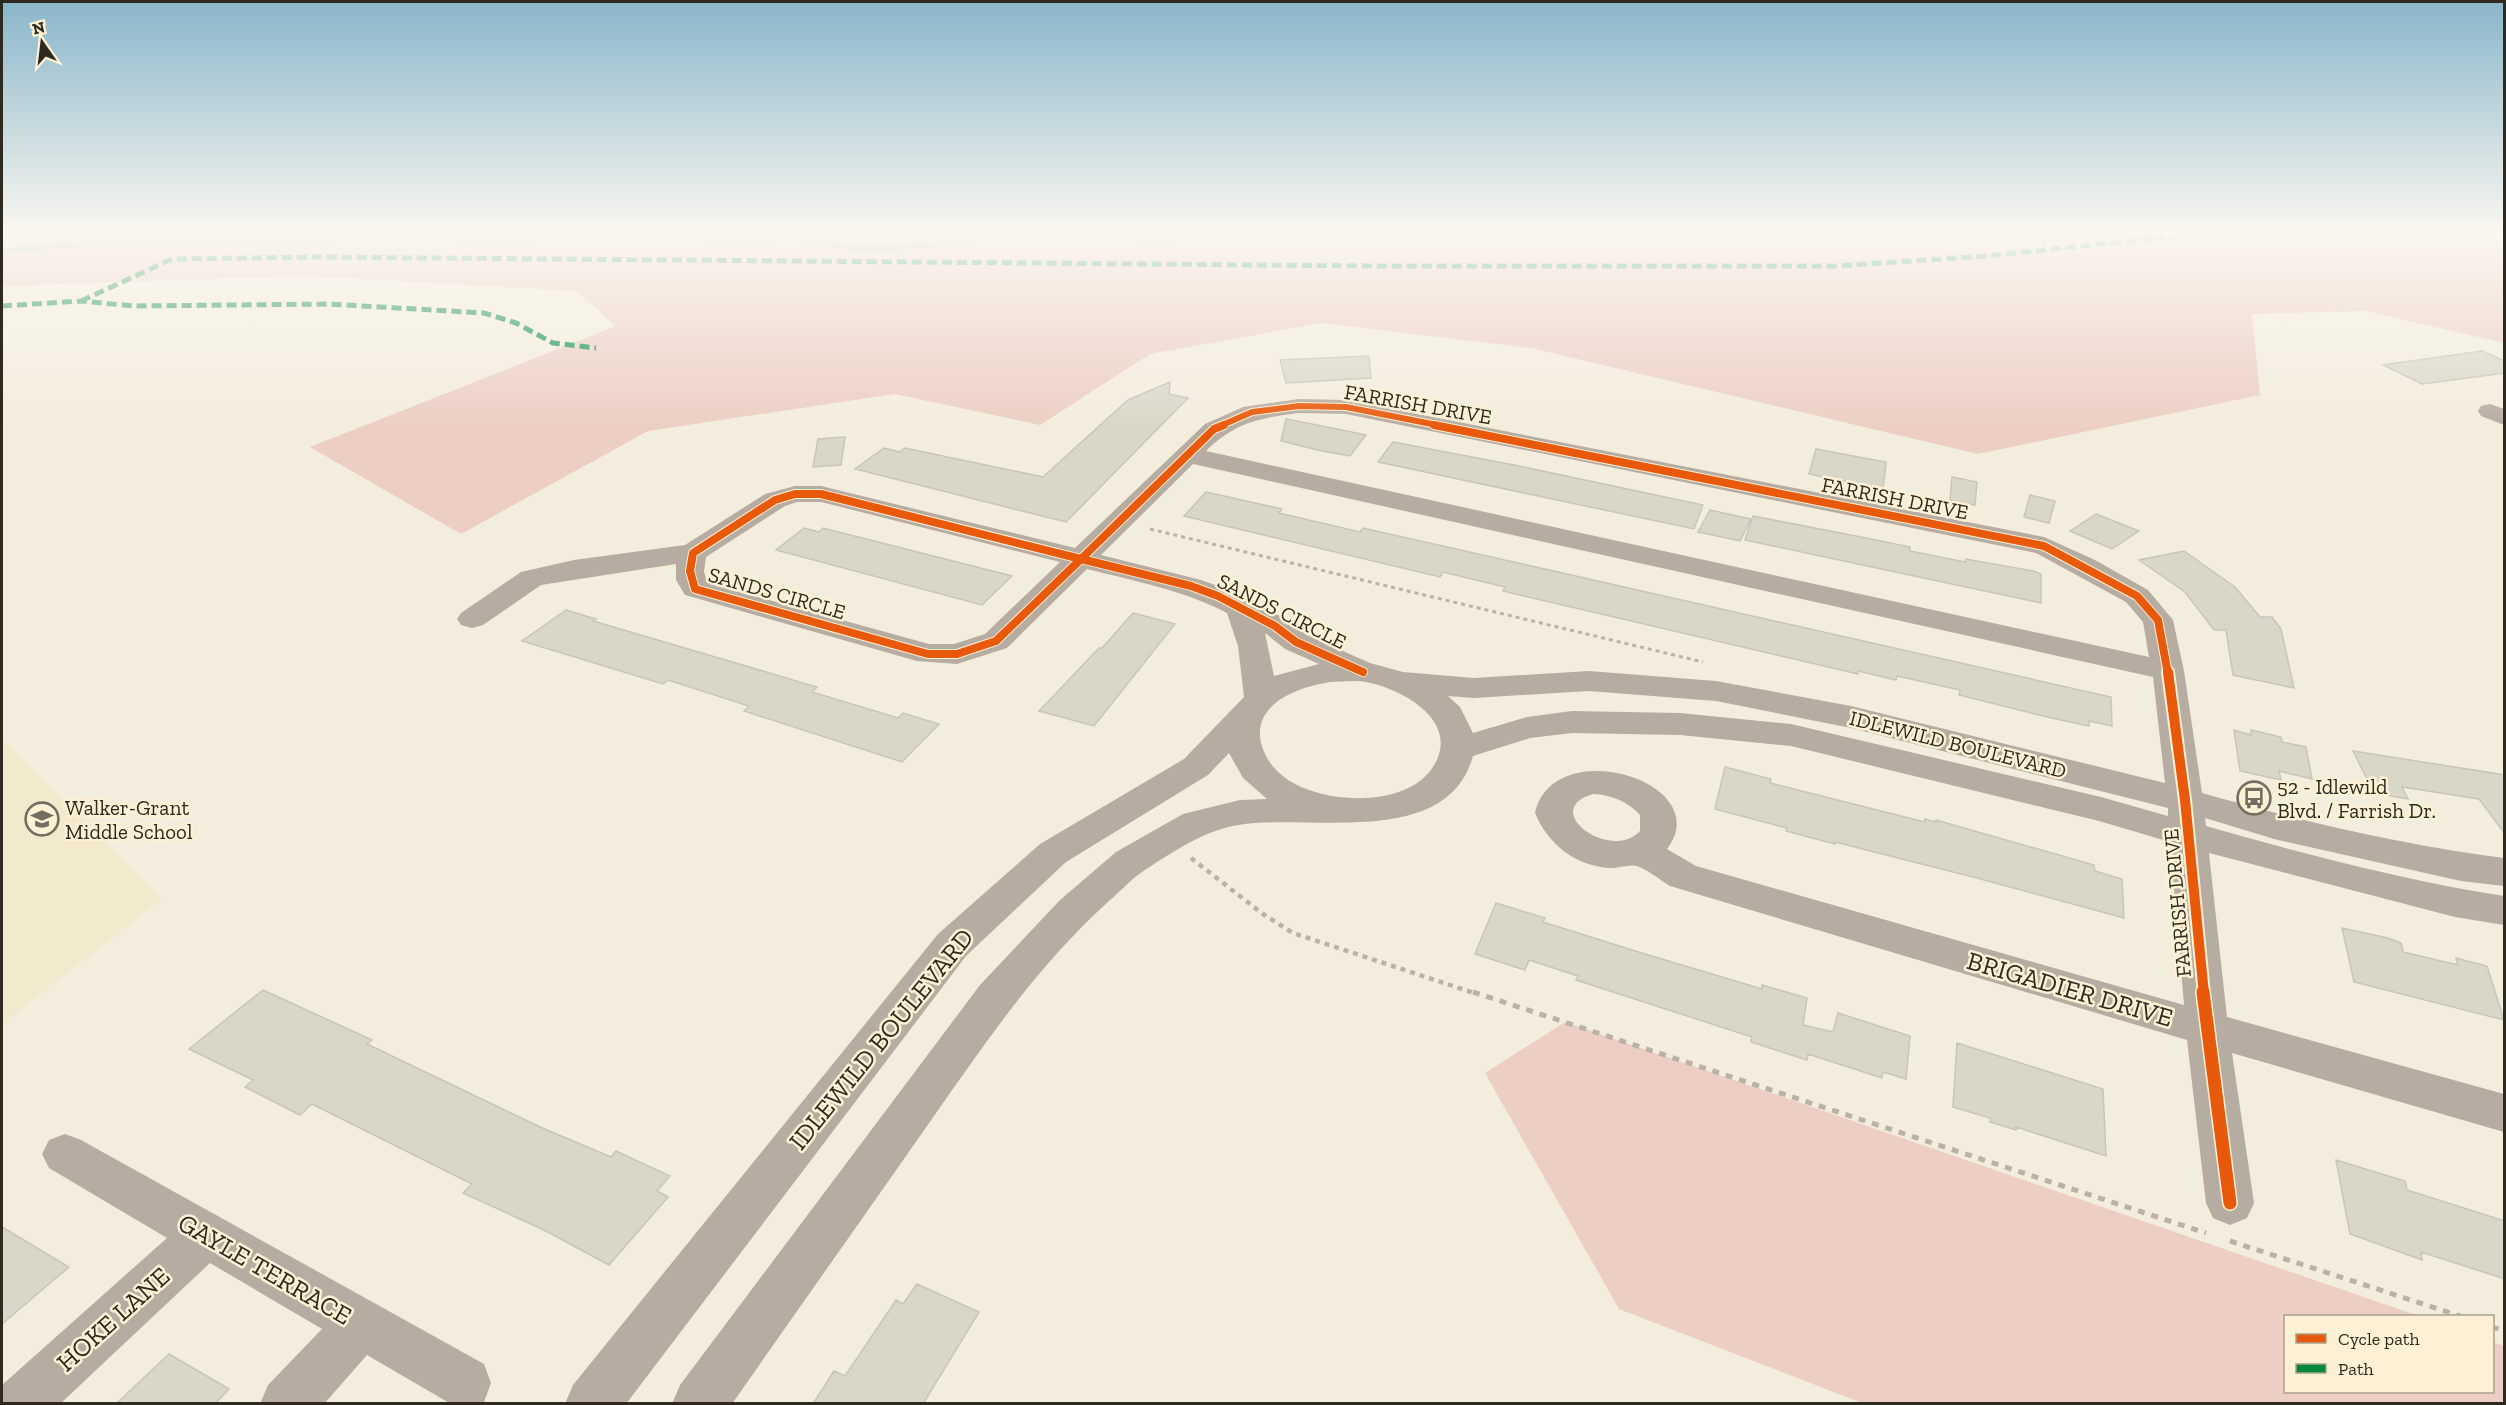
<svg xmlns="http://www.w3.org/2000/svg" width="2506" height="1405" viewBox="0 0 2506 1405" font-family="'Zilla Slab',serif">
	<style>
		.built { fill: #f3e9cd }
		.green { fill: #eccec4 }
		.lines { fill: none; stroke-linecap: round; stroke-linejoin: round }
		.stream { stroke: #9cba9c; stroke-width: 6 }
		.building { fill: #d9d8c8; stroke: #c7c6b9; stroke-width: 1.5 }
		.path-far2 { stroke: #bab2a7; stroke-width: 3; stroke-dasharray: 4 4; stroke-linecap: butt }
		.path-far1 { stroke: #bab2a7; stroke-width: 4.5; stroke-dasharray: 5 5; stroke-linecap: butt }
		.path { stroke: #bab2a7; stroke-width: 5; stroke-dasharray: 7 7; stroke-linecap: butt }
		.minor { fill: #b7aca1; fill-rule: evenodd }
		.quiet { stroke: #00873e; stroke-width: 5; stroke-dasharray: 10 5; stroke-linecap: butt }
		.cycleway-far3-casing { stroke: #fcf1d4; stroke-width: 8 }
		.cycleway-far2-casing { stroke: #fcf1d4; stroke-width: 10 }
		.cycleway-far1-casing { stroke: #fcf1d4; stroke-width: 14 }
		.cycleway-casing { stroke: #fcf1d4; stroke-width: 16 }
		.cycleway-far3 { stroke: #e8590c; stroke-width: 6 }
		.cycleway-far2 { stroke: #e8590c; stroke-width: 8 }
		.cycleway-far1 { stroke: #e8590c; stroke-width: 10 }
		.cycleway { stroke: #e8590c; stroke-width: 13 }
		.labels { text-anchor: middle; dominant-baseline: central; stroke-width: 5; stroke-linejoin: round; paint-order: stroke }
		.street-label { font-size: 21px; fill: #2f2a1f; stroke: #fcf1d4 }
		.poi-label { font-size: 21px; fill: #2f2a1f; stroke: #fcf1d4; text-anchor: start }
		.near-street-label { font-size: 26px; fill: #2f2a1f; stroke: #fcf1d4 }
	</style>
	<rect width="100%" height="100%" fill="#f3eddd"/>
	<path class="built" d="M2,738L162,899L2,1024Z"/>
	<path class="green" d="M11,233H2504V343L2366,311L2252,314L2260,395L1978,454L1531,348L1321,323L1150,354L1040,425L895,394L648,431L461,534L310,447L616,326L577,291L304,276L2,286V238Z
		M1565,1022L2419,1316H2286V1392H2492L2493,1342L2504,1346V1403H1862L1619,1309L1485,1073Z"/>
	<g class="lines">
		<path class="stream" d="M1071,233L1156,242L1240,233
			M1294,233L1338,238L1399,233
			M1818,233H1858
			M2,251L96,242L444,239L513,244L565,234L659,235L738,243L793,239L868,250L1046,233"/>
	</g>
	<path class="building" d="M2482,351L2505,361V373L2422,384L2383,365Z
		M1369,356L1371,378L1286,383L1280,360Z
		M1170,382L1169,394L1188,398L1066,522L855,469L884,448L900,452L905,448L1043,477L1128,400Z
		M1286,419L1322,426L1366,435L1350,456L1322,451L1281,441Z
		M845,437L841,465L813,467L818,439Z
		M1393,442L1514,465L1703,505L1694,529L1378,462Z
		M1816,449L1886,462L1883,489L1809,474Z
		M1952,477L1977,482L1975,505L1950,500Z
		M1206,492L1282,509L1279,513L1360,532L1363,528L2111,697L2112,726L2089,721V726L2047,717L1959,695L1960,690L1897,676L1896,680L1858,671V674L1503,591L1505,587L1443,572L1440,577L1184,516Z
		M2030,495L2055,501L2049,523L2024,517Z
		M1710,510L1751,519L1740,541L1698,532Z
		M2096,514L2139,531L2112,549L2070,531Z
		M1753,516L1871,539L1910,547V551L1965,562L1966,559L2033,571L2041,574V603L1745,540Z
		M804,528L819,532L823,528L1012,576L982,605L776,550Z
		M2184,551L2235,587L2260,617H2272L2281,629L2294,688L2233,675L2226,630H2214L2185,592L2139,560Z
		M566,610L596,619L593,621L817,687L812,692L898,718L903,713L939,724L902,762L744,711L749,706L668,680L663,684L522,641Z
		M1133,613L1175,624L1094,726L1039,711L1099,648H1102Z
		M2234,730L2251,735V730L2281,737L2282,742L2306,747L2312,779L2279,771L2281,780L2240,771Z
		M2353,751L2505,775V834L2479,799L2402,787L2408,799L2374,793Z
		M1725,767L1771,779L1770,783L1925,822V819L1936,822V820L2094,865L2095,871L2122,879L2124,918L1973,877L1835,842V844L1786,831L1787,828L1715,809Z
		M1496,903L1545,918L1543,922L1645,954L1762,989V985L1807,998L1803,1025L1833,1032L1838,1013L1910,1036L1906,1079L1883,1072L1882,1078L1808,1054L1807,1060L1751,1042L1752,1037L1576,980L1578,976L1529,960L1525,970L1475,954Z
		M2342,928L2388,938L2401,943L2403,952L2458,965L2456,958L2487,966L2504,1020L2354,982Z
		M263,990L372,1040L367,1044L540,1127L611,1157L616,1151L670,1176L657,1191L668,1197L609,1265L544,1230L463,1193L472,1184L312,1104L300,1115L245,1087L253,1080L189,1049Z
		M1957,1043L2103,1089L2106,1156L2016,1127V1130L1990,1122V1118L1953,1107Z
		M2336,1160L2405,1181L2407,1190L2505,1221V1279L2421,1252L2422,1260L2350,1234Z
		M2,1227L69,1267L2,1324Z
		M917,1284L979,1312L923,1404H813L834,1371L845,1376L896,1300L903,1304Z
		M169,1354L229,1389L215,1404H116Z"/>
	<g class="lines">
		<path class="path-far2" d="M1150,529L1703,662"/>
		<path class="path-far1" d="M1191,858L1263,914L1293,933L1477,994"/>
		<path class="path" d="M1473,992L2206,1233
			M2230,1241L2460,1316
			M2492,1327L2504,1331"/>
		<path class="minor" d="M1299,399L1346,400L2044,537L2095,560L2148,590L2173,620L2184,671L2202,793C2301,821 2402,845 2504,858V886L2461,881L2274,839L2205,818L2206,826C2304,854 2404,880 2504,896V925L2455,917L2209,853L2227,1017L2504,1094V1132L2232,1053L2254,1203L2247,1218L2230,1225L2213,1218L2206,1203L2187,1040L1670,886C1660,880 1648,870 1637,866C1631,864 1618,868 1610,868C1575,866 1548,844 1535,813C1553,732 1718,782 1667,849L1696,866L2184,1005L2170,842L2099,821L1791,746L1680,735L1572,733L1530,738L1473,756C1447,850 1309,813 1239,825C1205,830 1174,851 1145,870C1132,878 1121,891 1109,901C1040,963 987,1040 934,1116C867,1212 799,1308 732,1404H672L680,1385L980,985L1060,900L1116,852L1183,814L1240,800L1267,799L1243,778L1229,753L1208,775L1066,862L966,956L626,1404H565L573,1385L938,934L1040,844L1184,759L1244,697L1238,646L1227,613C1183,590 1135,581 1087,569L1007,648L957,664L917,661L685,595L676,580V564L541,585L483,625L472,628L461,625L457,619L461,613L521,572L574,560L685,545L765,494L795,486H821L1075,548L1205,424L1243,407ZM1299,413L1346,414L2036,553L2126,602L2143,622L2149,657L1206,451C1235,422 1260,418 1299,413ZM1193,464L2153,677L2165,783L1851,706L1716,681L1589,671L1474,678L1403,672L1370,663L1307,635L1286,619L1229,590L1201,580L1101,555ZM797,502H821L1060,562L985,634L954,644H929L707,583L704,571L706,557L785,506ZM1265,633L1285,649L1319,664L1274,676ZM1330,682C1342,682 1355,680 1366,682C1398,688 1451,715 1439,754C1422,810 1323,807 1284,777C1272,768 1265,757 1261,743C1252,703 1299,687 1330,682ZM1589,691L1716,701L1851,728L2168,808V816L2101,797L1791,724L1680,713L1572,711L1527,717L1473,733L1460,707L1448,696L1474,698ZM1593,794C1612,795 1627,801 1640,815V831C1611,863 1538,810 1593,794Z
			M2490,404L2504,409V425L2481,416L2478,411L2481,406Z
			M65,1134L81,1140L484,1364L491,1383L484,1402L451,1404L367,1355L324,1404H260L268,1385L322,1329L210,1263L60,1404H2V1385L167,1238L49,1168L42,1154L49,1140Z"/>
		<path class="quiet" d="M81,301L172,259L321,257L1384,266H1835L1985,256L2207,233
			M2,306L81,301L134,306L329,304L484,313L516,323L553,343L596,348"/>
		<defs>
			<path id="cycleway-far3" d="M1220,426L1252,412L1299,406L1346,407L1442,426"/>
			<path id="cycleway-far2" d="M1434,425L2044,546L2137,596L2158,620L2168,674
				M795,494H821L1081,559L996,641L957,654H928L695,589L690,571L693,553L775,500Z
				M1081,559L1191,586L1218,596L1275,626L1296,642L1363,672
				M1081,559L1214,429L1224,425"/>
			<path id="cycleway-far1" d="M2168,672L2185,800L2204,994"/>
			<path id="cycleway" d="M2203,992L2230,1203"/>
		</defs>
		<use href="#cycleway-far3" class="cycleway-far3-casing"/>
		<use href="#cycleway-far2" class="cycleway-far2-casing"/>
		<use href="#cycleway-far1" class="cycleway-far1-casing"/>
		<use href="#cycleway" class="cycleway-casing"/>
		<use href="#cycleway-far3" class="cycleway-far3"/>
		<use href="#cycleway-far2" class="cycleway-far2"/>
		<use href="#cycleway-far1" class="cycleway-far1"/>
		<use href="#cycleway" class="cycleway"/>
	</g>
	<linearGradient id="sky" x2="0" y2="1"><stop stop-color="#89b6ca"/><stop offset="0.54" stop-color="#faf7f0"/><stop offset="1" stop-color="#faf7f0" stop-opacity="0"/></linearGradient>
	<rect width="2506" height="430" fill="url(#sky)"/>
	<defs>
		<symbol id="bus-ring" viewBox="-11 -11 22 22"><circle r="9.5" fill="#fcf1d4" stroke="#746e62" stroke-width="1.5"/><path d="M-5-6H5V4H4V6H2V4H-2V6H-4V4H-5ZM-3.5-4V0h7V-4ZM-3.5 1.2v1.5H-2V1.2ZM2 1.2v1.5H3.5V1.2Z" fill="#746e62"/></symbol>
		<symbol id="school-ring" viewBox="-11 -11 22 22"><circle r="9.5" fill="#fcf1d4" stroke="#746e62" stroke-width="1.5"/><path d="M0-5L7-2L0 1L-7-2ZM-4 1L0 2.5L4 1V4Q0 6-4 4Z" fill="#746e62"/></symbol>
	</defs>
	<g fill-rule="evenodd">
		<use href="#bus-ring" x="2235" y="779" width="38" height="38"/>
		<use href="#school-ring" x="23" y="800" width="38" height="38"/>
	</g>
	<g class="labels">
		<g class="street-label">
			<text transform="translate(1418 404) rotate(10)">FARRISH DRIVE</text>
			<text transform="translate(1895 498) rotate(11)">FARRISH DRIVE</text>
			<text transform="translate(777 593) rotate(16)">SANDS CIRCLE</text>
			<text transform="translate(1282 611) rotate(27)">SANDS CIRCLE</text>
			<text transform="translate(1958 744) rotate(14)">IDLEWILD BOULEVARD</text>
			<text transform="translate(2177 903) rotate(-95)">FARRISH DRIVE</text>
		</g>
		<g class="poi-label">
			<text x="2277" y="786">52 - Idlewild<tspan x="2277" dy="24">Blvd. / Farrish Dr.</tspan></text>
			<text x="65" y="807">Walker-Grant<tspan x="65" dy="24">Middle School</tspan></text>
		</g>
		<g class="near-street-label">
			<text transform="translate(2070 989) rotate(16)">BRIGADIER DRIVE</text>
			<text transform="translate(881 1039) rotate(-51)">IDLEWILD BOULEVARD</text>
			<text transform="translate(265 1269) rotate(30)">GAYLE TERRACE</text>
			<text transform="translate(113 1319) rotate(-42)">HOKE LANE</text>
		</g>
	</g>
	<rect width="2506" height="1405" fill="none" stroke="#2f2a1f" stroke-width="6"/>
	<rect x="2284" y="1315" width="210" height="78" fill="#fcf1d4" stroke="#aaa18c" stroke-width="1.5"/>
	<rect x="2296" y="1334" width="30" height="9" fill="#e8590c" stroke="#aaa18c" stroke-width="1.5"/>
	<text x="2338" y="1345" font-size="18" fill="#2f2a1f">Cycle path</text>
	<rect x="2296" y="1364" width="30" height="9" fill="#00873e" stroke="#aaa18c" stroke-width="1.5"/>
	<text x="2338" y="1375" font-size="18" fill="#2f2a1f">Path</text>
	<g transform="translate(42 42) rotate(346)" stroke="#fcf1d4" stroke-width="4.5" paint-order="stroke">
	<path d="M0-4.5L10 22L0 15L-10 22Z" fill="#2f2a1f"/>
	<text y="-9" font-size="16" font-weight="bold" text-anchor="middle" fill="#2f2a1f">N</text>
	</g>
</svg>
